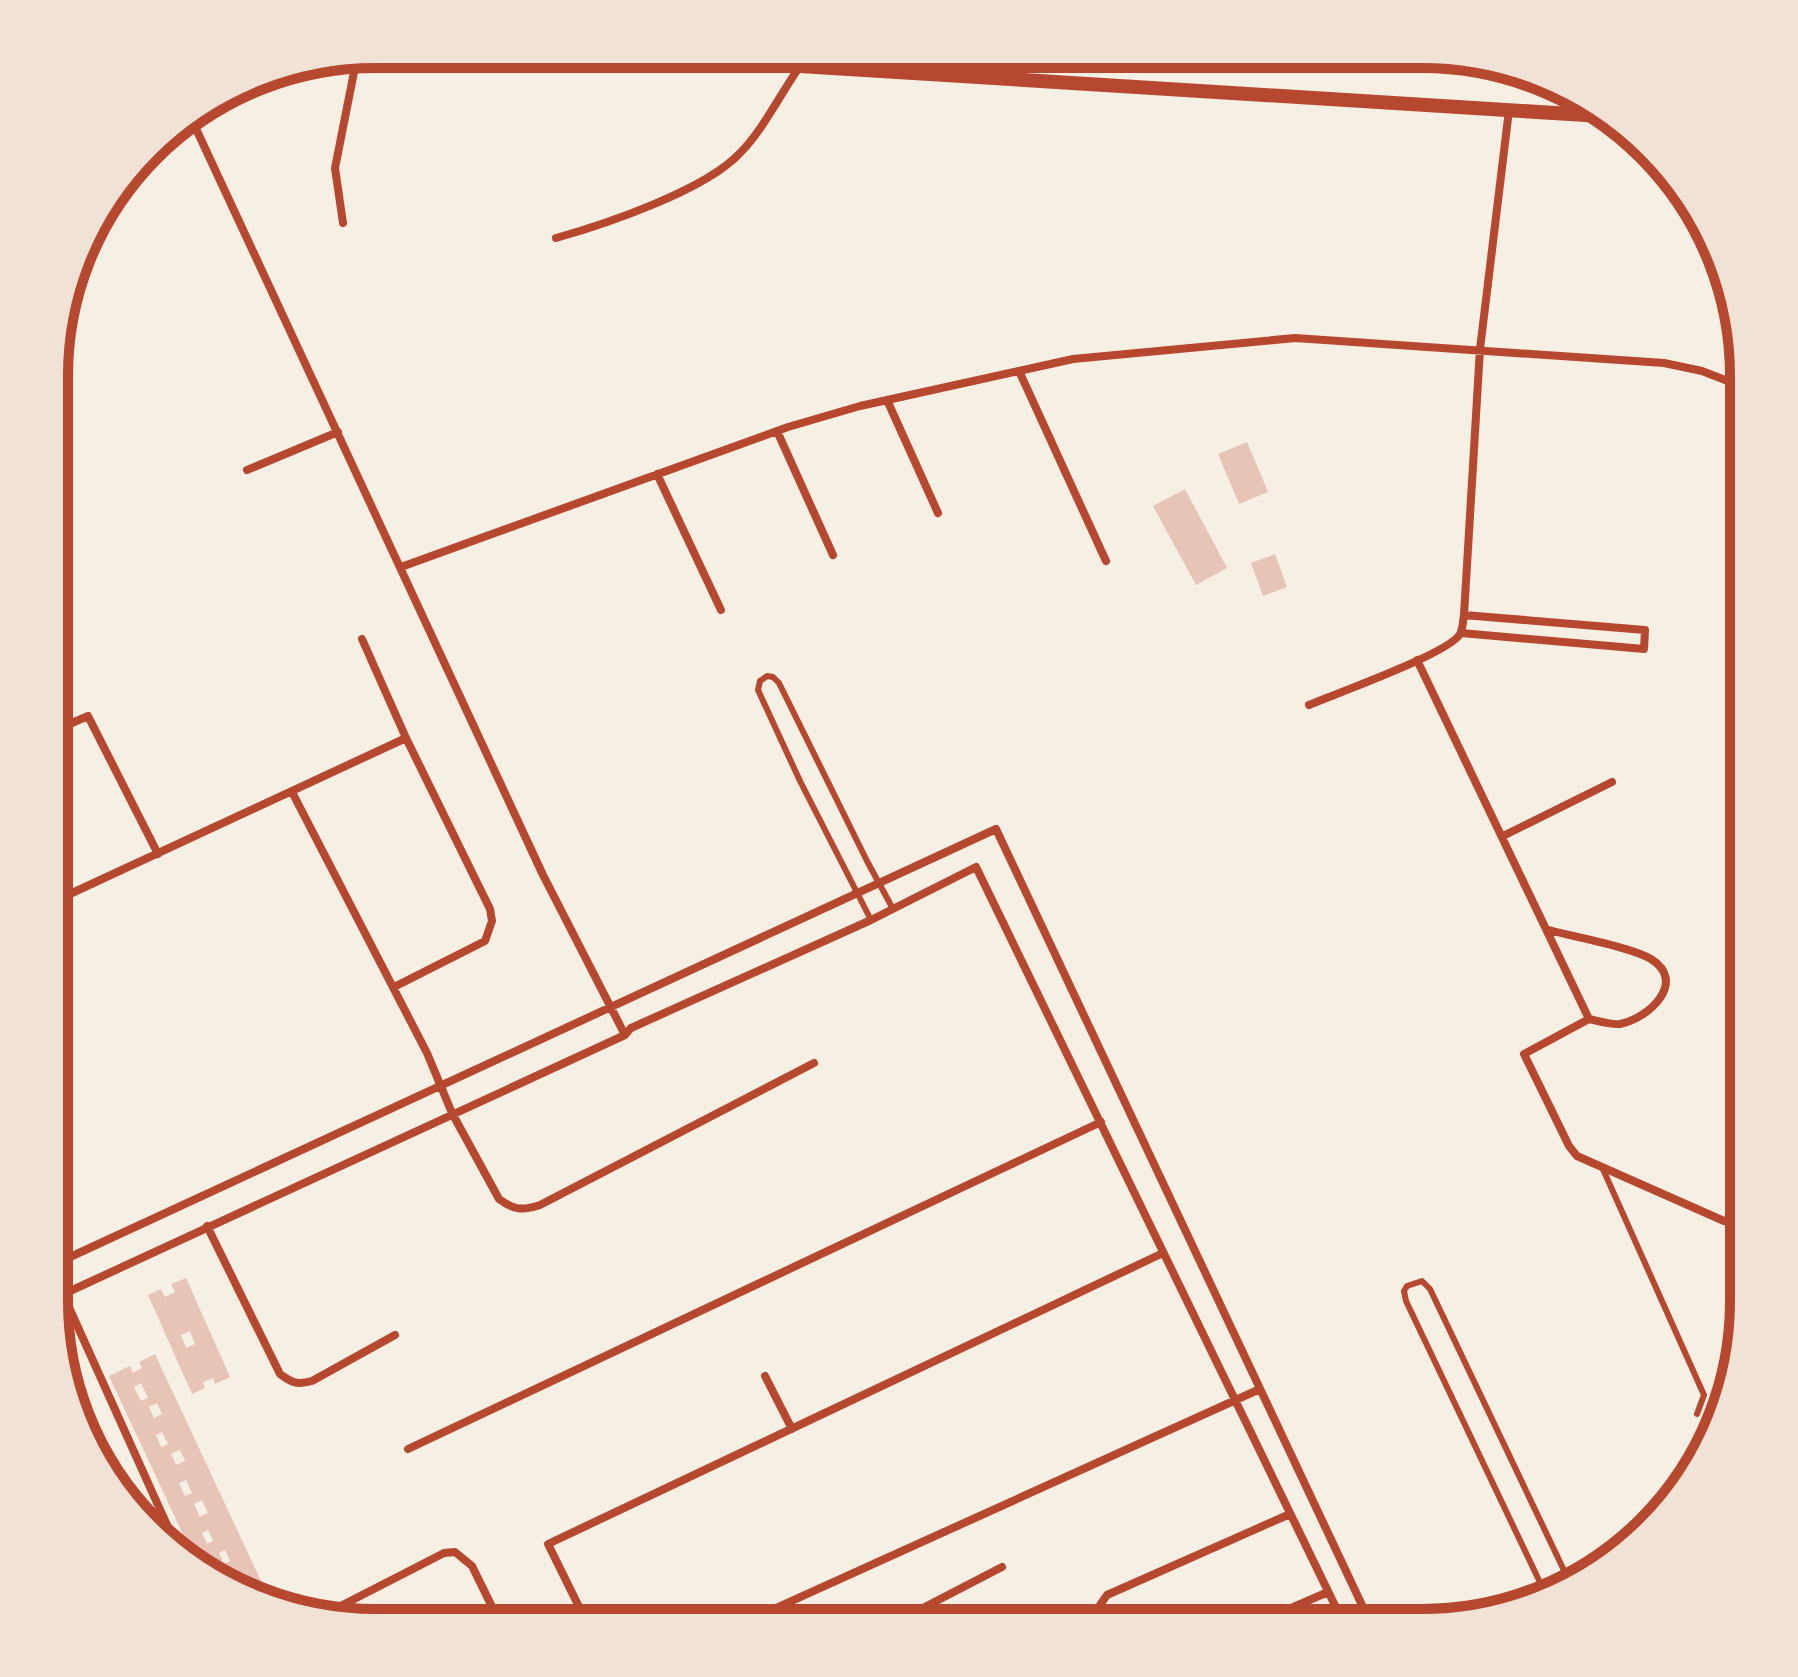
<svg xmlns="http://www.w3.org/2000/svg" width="1798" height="1677" viewBox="0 0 1798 1677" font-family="Arial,sans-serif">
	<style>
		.building { fill: #e6c5b7; fill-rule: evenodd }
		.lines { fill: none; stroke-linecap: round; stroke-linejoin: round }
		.service { stroke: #b5482f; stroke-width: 6 }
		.minor { stroke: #b5482f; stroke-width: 8 }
		.tertiary { stroke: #b5482f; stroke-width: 14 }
		.rim { fill: none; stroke: #b5482f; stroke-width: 10 }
	</style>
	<rect width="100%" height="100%" fill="#f6efe4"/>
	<path class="building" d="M1247,442L1268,492L1239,504L1218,454Z
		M1185,489L1227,568L1196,585L1153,506Z
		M1275,554L1287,587L1263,596L1251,563Z
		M186,1278L230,1377L215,1384L213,1378L203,1382L205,1388L192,1394L148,1295L161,1289L165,1297L175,1292L171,1284ZM190,1331L195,1344L186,1348L181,1335Z
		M155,1354L269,1598L236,1590L231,1580L225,1583L195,1560L109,1376L130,1366L133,1373L142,1368L139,1362ZM141,1383L148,1398L141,1401L134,1387ZM157,1403L162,1414L154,1418L149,1407ZM162,1432L168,1444L161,1447L156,1435ZM180,1450L185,1461L176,1465L171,1454ZM186,1480L192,1493L185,1496L179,1483ZM202,1500L208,1513L200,1517L194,1504ZM208,1530L213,1541L207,1544L202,1533ZM225,1550L230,1561L224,1564L219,1553Z
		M71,1391L108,1468L107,1469L78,1424Z"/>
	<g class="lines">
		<path class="service" d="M871,920L800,781L758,690L760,681L767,676L773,677L779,683L867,861L893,909
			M1602,1167L1704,1395L1697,1414
			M1547,1597L1406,1301L1404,1291L1407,1286L1422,1281L1430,1289L1570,1583"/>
		<path class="minor" d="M925,54L934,74
			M1010,54L1021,79
			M191,118L543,875L625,1035
			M343,223L335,168L357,57
			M556,238C606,224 706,190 740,153C763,130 781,93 800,66
			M1019,371L1106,561
			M887,400L938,513
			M777,431L833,555
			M247,470L338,432
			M657,474L721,610
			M401,567L788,427L860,406L1073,359L1295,338L1664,363L1702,371L1743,387
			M1461,633L1644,649L1645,630L1464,615
			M362,639L406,738L490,909L492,921L485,941L394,987
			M1417,660L1589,1019L1524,1054L1569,1146L1577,1156L1724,1221L1744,1219
			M1309,705C1335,694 1450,653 1460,634C1463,629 1463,620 1464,615L1480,349L1509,110
			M58,729L88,716L158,854
			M292,792L427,1053L452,1113L499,1199C514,1210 522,1211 540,1205L814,1063
			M1503,836L1612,782
			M57,900L406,738
			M1549,930C1574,937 1631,947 1651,959C1688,982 1648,1019 1620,1024C1611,1025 1598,1021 1589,1019
			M207,1226L280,1374C292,1383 297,1385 312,1381L395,1335
			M55,1264L996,829L1370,1622
			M63,1294L176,1545
			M55,1298L625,1035L631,1028L871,920L976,867L1343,1622
			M765,1376L792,1429
			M408,1449L1101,1122
			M1699,1459L1719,1409
			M923,1608L930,1623
			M329,1612L444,1553L455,1552L472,1566L500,1623
			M1259,1622L1328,1592
			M587,1623L548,1544L1163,1253
			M743,1623L1260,1389
			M894,1623L1002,1567
			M1101,1623L1100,1605L1107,1595L1290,1514"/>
		<path class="tertiary" d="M676,54L800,66L1602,116"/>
	</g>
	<path d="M0 0H1798V1677H0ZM376 68H1422A308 308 0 0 1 1730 376V1301A308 308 0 0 1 1422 1609H376A308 308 0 0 1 68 1301V376A308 308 0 0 1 376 68Z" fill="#f1e2d6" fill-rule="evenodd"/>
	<path class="rim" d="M376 68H1422A308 308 0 0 1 1730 376V1301A308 308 0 0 1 1422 1609H376A308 308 0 0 1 68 1301V376A308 308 0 0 1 376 68Z"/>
</svg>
